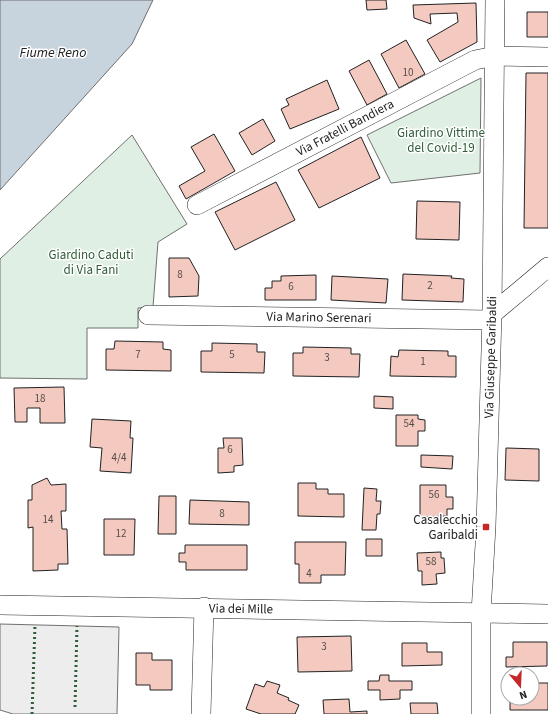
<svg xmlns="http://www.w3.org/2000/svg" width="548" height="714" viewBox="0 0 548 714" font-family="'Source Sans 3',sans-serif">
	<style>
		.green { fill: #e0efe3; stroke: #6f6f6f }
		.parking { fill: #ededed; stroke: #6f6f6f }
		.water { fill: #c7d3dd; stroke: #6f6f6f }
		.building { fill: #f3c9c0; stroke: #222 }
		.lines { fill: none; stroke-linecap: round; stroke-linejoin: round }
		.minor-casing { stroke: #222; stroke-width: 20 }
		.minor { stroke: #fff; stroke-width: 19 }
		.hedge { stroke: #2f5e38; stroke-width: 3; stroke-dasharray: 2 3; stroke-linecap: butt }
		.poi-dot { fill: #c62828; stroke: #fff; stroke-width: 1.5 }
		.labels { text-anchor: middle; dominant-baseline: central; stroke-width: 3; stroke-linejoin: round; paint-order: stroke }
		.number-label { font-size: 11px; fill: #564c4a }
		.street-label { font-size: 13px; fill: #222; stroke: #fff }
		.park-label { font-size: 13px; fill: #2f5e38; stroke: #fff }
		.poi-label { font-size: 13px; fill: #222; stroke: #fff; text-anchor: end }
		.water-label { font-size: 14px; font-style: italic; fill: #222; stroke: #fff }
	</style>
	<rect width="100%" height="100%" fill="#fff"/>
	<path class="green" d="M481,78L480,173L391,183L367,135Z
		M132,135L187,224L158,242L153,307L138,308V328H87V379L0,378V259Z"/>
	<path class="parking" d="M0,624L119,627L117,714H13L0,710Z"/>
	<path class="water" d="M0,0H153L132,44L0,190Z"/>
	<path class="building" d="M366,0H386L387,9L367,10Z
		M476,3L477,42L440,62L427,40L458,22L457,13L430,14L431,24L414,18L413,5Z
		M527,12H548V37H527Z
		M406,40L425,74L399,88L381,54Z
		M369,60L387,94L367,105L349,71Z
		M526,73H548V228H524Z
		M327,80L339,109L290,129L281,109L289,105L286,99Z
		M263,119L275,141L252,155L239,133Z
		M214,134L235,171L186,199L179,186L205,171L191,147Z
		M361,137L380,178L319,208L298,170Z
		M276,182L295,220L235,250L215,212Z
		M417,201L460,202L459,240L416,239Z
		M169,258H189L199,276L198,296L169,297Z
		M403,274L452,276L451,278L464,279L463,302L402,300Z
		M316,275V300H265V288H272V281H281V276Z
		M332,276L388,279L386,303L331,300Z
		M115,341L163,342V349L171,350V371L106,370V349H114Z
		M212,343L257,344V352H265L264,373L201,372V351H212Z
		M303,347L351,348V354H360L359,377L293,376V353H303Z
		M399,350L448,351V356H456V377L390,376L391,356L398,357Z
		M64,387L65,423H40V408H27V422H15L14,388Z
		M374,396L393,397V409L374,408Z
		M396,415H418V419L425,420V431H418V446H396Z
		M92,419L131,421L130,438H133L131,473L100,471L102,448L90,447Z
		M223,438H242L243,465L234,466V472L218,473V448H224Z
		M506,448L539,449V481L505,480Z
		M421,455L453,456L452,469L421,467Z
		M47,478L51,485L66,484V511H61L62,529H67L68,564H58V570L33,571V527L28,528V500H32V485Z
		M298,483H316V489H328V494H344V517L298,516Z
		M420,485H446V497H453V509H447V516L420,517Z
		M364,488L377,489L376,501H381L380,514H377L376,530H362Z
		M159,496H176V534H158Z
		M190,500L249,502V525L189,524Z
		M104,519H135L134,555H104Z
		M366,539H382V556H366Z
		M295,542H346L345,575H321V583H299V564H295Z
		M185,545H247V570H186V562H179V553H185Z
		M441,552V558H444L445,573L436,574L437,584L422,585V571H418L417,553Z
		M351,636L352,671L298,672L297,637Z
		M513,642H547V666L506,667V657H513Z
		M402,643H427V652H442V665L402,666Z
		M136,653H152V660H172V690H150V685H136Z
		M380,675H389V681H412V690H400V699L380,700V690H368V681H379Z
		M267,681L280,685L277,693L289,698L288,700L299,705L295,714H261L246,709L255,684L264,687Z
		M532,683H548V710H510V698H532Z
		M349,699L350,712L367,711V714H324L323,700Z
		M410,703H437L438,714H411Z"/>
	<g class="lines">
		<defs>
			<g id="minor">
				<path id="s1" d="M197,205L475,60L495,56L548,57"/>
				<path d="M492,314L548,267"/>
				<path id="s2" d="M148,315L491,320"/>
				<path id="s3" d="M0,605L548,614"/>
				<path d="M201,714L204,607"/>
				<path id="s4" d="M481,714V613L486,527L492,314L495,0"/>
			</g>
		</defs>
		<use href="#minor" class="minor-casing"/>
		<use href="#minor" class="minor"/>
		<path class="hedge" d="M75,707L77,626
			M32,714L35,625"/>
	</g>
	<rect class="poi-dot" x="482" y="523" width="8" height="8" rx="2"/>
	<g class="labels">
		<g class="number-label">
			<text x="408" y="72">10</text>
			<text x="180" y="274">8</text>
			<text x="430" y="285">2</text>
			<text x="291" y="286">6</text>
			<text x="138" y="354">7</text>
			<text x="232" y="354">5</text>
			<text x="327" y="357">3</text>
			<text x="423" y="361">1</text>
			<text x="40" y="398">18</text>
			<text x="409" y="423">54</text>
			<text x="230" y="449">6</text>
			<text x="119" y="457">4/4</text>
			<text x="434" y="494">56</text>
			<text x="222" y="513">8</text>
			<text x="48" y="519">14</text>
			<text x="121" y="533">12</text>
			<text x="431" y="561">58</text>
			<text x="309" y="573">4</text>
			<text x="324" y="646">3</text>
		</g>
		<g class="street-label">
			<text stroke="none"><textPath href="#s1" startOffset="167">Via Fratelli Bandiera</textPath></text>
			<text stroke="none"><textPath href="#s2" startOffset="171">Via Marino Serenari</textPath></text>
			<text stroke="none"><textPath href="#s4" startOffset="357">Via Giuseppe Garibaldi</textPath></text>
			<text stroke="none"><textPath href="#s3" startOffset="241">Via dei Mille</textPath></text>
		</g>
		<g class="park-label">
			<text x="441" y="133">Giardino Vittime<tspan x="441" dy="15">del Covid-19</tspan></text>
			<text x="91" y="255">Giardino Caduti<tspan x="91" dy="15">di Via Fani</tspan></text>
		</g>
		<g class="poi-label">
			<text x="478" y="520">Casalecchio<tspan x="478" dy="15">Garibaldi</tspan></text>
		</g>
		<g class="water-label">
			<text x="53" y="53">Fiume Reno</text>
		</g>
	</g>
	<g transform="translate(520 686) rotate(161)"><circle r="19" fill="#ffffff" stroke="#a7a7a7"/>
	<path d="M0-3L7 15L0 10L-7 15Z" fill="#c62828"/>
	<text y="-6" font-size="11" font-weight="bold" text-anchor="middle" fill="#222222">N</text>
	</g>
</svg>
